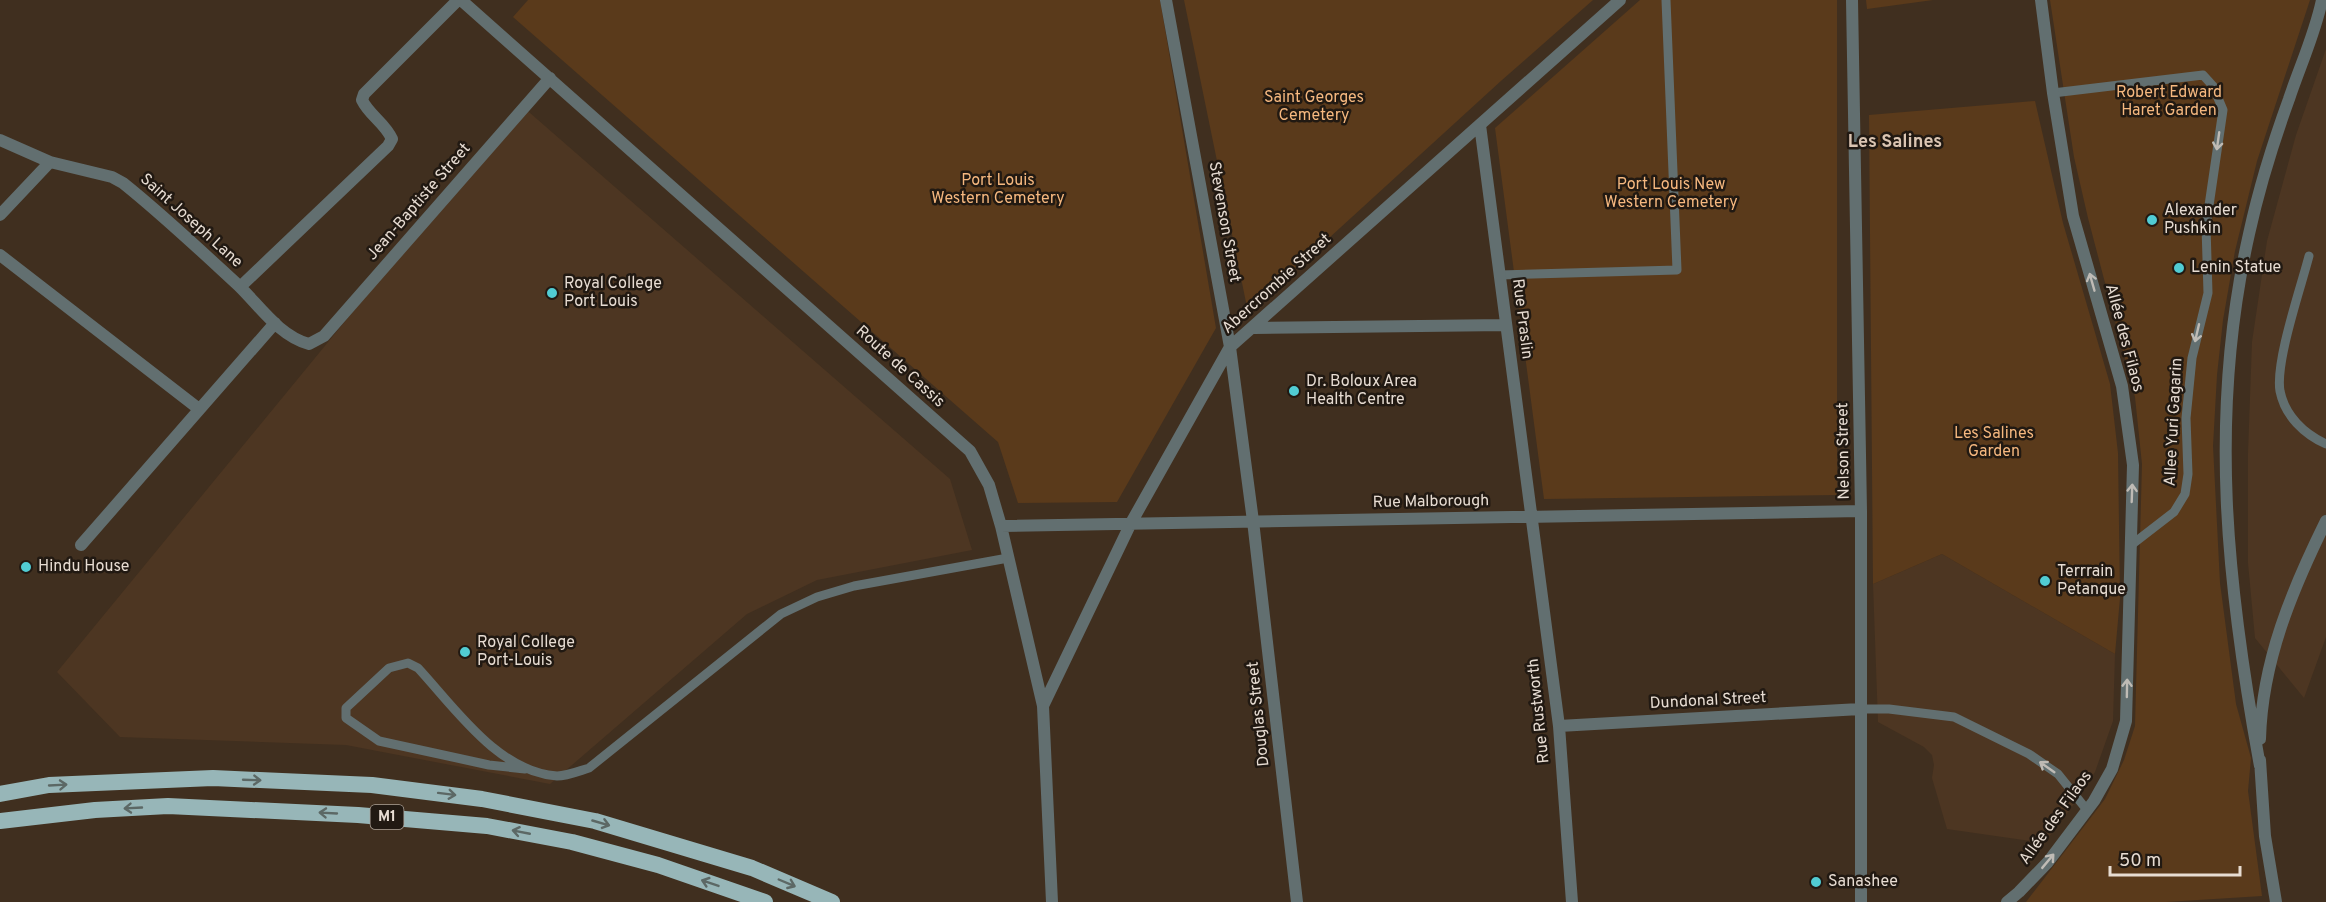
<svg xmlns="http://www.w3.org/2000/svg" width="2326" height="902" viewBox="0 0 2326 902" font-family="Overpass,sans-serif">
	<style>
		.built { fill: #4d3622 }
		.green { fill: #5a3a1b }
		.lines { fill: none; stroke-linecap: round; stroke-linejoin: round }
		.service { stroke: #626f70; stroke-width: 9 }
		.minor { stroke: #626f70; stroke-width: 12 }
		.trunk { stroke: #97b6b8; stroke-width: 16 }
		.oneway { stroke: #bfbbb5 }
		.oneway2 { stroke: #5c6865 }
		.poi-dot { fill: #51ccd3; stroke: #211912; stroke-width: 2 }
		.labels { text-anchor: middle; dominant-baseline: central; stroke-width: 5; stroke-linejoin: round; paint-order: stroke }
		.shield { fill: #211912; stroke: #aca298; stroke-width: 1.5 }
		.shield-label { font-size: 15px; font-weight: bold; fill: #e7dcd2 }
		.park-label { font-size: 16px; fill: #f6b87f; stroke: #211912 }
		.street-label { font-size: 16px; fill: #e7dcd2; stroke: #211912 }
		.poi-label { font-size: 16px; fill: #e7dcd2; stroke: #211912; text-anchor: start }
		.neighbourhood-label { font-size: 18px; font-weight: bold; fill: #dbc5b2; stroke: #211912 }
	</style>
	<rect width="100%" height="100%" fill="#402f1f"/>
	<path class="built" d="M2326,49V637L2304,698L2255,638L2248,563V453L2252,342L2267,241L2296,135Z
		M522,106L950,479L972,550L817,580L747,614L550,784L346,745L120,737L57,672Z
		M1942,554L2115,654L2113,721L2095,772L2072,807L2044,843L1947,829L1932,778L1934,765L1932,755L1924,747L1878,722L1873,584Z"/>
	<path class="green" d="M528,0H1160L1216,328L1117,502L1018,503L998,442L513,17Z
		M1184,0H1593L1502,80L1248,312Z
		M1640,0H1837V495L1544,499L1495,128Z
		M1866,0H1933L1867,9Z
		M2050,0H2310L2257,161L2235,251L2223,320L2217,375L2213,446L2220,583L2236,704L2251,758L2248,791L2262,896L2166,902H2026L2105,799L2124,760L2135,726L2142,464L2135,397L2088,218L2074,157Z
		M2035,101L2063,223L2110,384L2118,453L2120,598L2115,654L1942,554L1873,584L1869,115Z"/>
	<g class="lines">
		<path class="service" d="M2053,93L2203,75L2213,86L2223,110L2206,226L2208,293L2192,358L2186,418L2188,474L2185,494L2174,512L2130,546
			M2309,256C2301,287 2275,362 2280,391C2285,416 2304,434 2326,444
			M1499,275L1677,270L1666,0
			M1860,709H1889L1954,717L2029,754L2058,774L2087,810
			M525,769L489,765L379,741L346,718V708L389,668L408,663L418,668C455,708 498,772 557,776C567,776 579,771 589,768L781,614L817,597L854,586L1008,558"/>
		<path class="minor" d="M461,0L970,451L989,485L1001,526L1043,706L1052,902
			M1166,0L1230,347L1253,521L1297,902
			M1852,0L1861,511V902
			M1480,125L1559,726L1572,902
			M0,140L50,162L112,177L123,183C163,215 200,250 238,285C259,305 279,336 309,344L324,336L550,78
			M0,215L50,162
			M0,255L199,409
			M240,287L388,146L392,139C385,123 369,115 362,100L364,94L458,0
			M1254,328L1506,325
			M1001,526L1861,511
			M81,545L275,323
			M1043,706L1131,523L1230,347L1620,0
			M1559,726L1860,709
			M2260,739C2262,661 2292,590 2326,521
			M2260,760L2265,836L2276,902
			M2260,766C2227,586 2208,416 2249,234C2259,188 2273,143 2289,99C2300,66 2315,34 2322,0
			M2007,902L2019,892L2048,862L2094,801L2112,769L2126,721L2133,465L2122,386L2073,216L2053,93L2041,0"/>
		<path class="trunk" d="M0,794L49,785L213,778L372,785L482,799L595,821L752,868L832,902
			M0,821L95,810L168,806L358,815L487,826L572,842L658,865L765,902"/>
	</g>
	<defs><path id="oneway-shaft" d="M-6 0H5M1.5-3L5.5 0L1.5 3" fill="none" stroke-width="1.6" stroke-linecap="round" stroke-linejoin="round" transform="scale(1.5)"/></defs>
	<g class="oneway">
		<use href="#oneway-shaft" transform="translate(2218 141) rotate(98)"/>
		<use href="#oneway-shaft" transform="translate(2092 282) rotate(-106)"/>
		<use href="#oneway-shaft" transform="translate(2197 333) rotate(103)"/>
		<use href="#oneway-shaft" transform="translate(2132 493) rotate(-88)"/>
		<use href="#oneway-shaft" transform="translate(2127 688) rotate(-89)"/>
		<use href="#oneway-shaft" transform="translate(2047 767) rotate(-145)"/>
		<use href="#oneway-shaft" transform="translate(2048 861) rotate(-50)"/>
	</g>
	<g class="oneway2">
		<use href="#oneway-shaft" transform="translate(252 780) rotate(2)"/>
		<use href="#oneway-shaft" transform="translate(58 785) rotate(-3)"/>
		<use href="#oneway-shaft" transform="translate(447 794) rotate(7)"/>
		<use href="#oneway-shaft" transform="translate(133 808) rotate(177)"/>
		<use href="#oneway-shaft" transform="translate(328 813) rotate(-177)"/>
		<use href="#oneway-shaft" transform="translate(601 823) rotate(16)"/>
		<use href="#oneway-shaft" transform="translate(521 832) rotate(-169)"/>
		<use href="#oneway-shaft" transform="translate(710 883) rotate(-161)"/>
		<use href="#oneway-shaft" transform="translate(787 883) rotate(23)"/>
	</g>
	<g class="poi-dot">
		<circle cx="2152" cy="220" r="6"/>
		<circle cx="2179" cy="268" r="6"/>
		<circle cx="552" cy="293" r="6"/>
		<circle cx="1294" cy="391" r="6"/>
		<circle cx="26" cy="567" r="6"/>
		<circle cx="2045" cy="581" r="6"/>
		<circle cx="465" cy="652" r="6"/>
		<circle cx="1816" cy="882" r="6"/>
	</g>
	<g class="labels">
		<rect class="shield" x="370.5" y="805" width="33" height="24" rx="4.5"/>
		<g class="shield-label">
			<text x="387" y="817">M1</text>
		</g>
		<g class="park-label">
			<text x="2169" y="93">Robert Edward<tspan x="2169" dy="18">Haret Garden</tspan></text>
			<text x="1314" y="98">Saint Georges<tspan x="1314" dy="18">Cemetery</tspan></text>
			<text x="998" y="181">Port Louis<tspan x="998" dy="18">Western Cemetery</tspan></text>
			<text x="1671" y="185">Port Louis New<tspan x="1671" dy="18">Western Cemetery</tspan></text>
			<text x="1994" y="434">Les Salines<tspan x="1994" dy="18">Garden</tspan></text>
		</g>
		<g class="street-label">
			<text transform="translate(419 202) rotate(-49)">Jean-Baptiste Street</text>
			<text transform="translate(191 221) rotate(42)">Saint Joseph Lane</text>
			<text transform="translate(1224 222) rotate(80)">Stevenson Street</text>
			<text transform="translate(1277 284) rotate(-42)">Abercrombie Street</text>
			<text transform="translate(1522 319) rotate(83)">Rue Praslin</text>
			<text transform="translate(2124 338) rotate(75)">Allée des Filaos</text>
			<text transform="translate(900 367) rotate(42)">Route de Cassis</text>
			<text transform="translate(2174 422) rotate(-87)">Allee Yuri Gagarin</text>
			<text transform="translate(1844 451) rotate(-91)">Nelson Street</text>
			<text transform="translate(1431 502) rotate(-1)">Rue Malborough</text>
			<text transform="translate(1708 701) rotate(-3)">Dundonal Street</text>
			<text transform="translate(1539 711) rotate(-96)">Rue Rustworth</text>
			<text transform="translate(1259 714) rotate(-96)">Douglas Street</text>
			<text transform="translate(2056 818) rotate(-54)">Allée des Filaos</text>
		</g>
		<g class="poi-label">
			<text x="2164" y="211">Alexander<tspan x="2164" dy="18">Pushkin</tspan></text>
			<text x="2191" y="268">Lenin Statue</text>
			<text x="564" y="284">Royal College<tspan x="564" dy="18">Port Louis</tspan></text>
			<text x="1306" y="382">Dr. Boloux Area<tspan x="1306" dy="18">Health Centre</tspan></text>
			<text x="38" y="567">Hindu House</text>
			<text x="2057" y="572">Terrrain<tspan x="2057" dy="18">Petanque</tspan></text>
			<text x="477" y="643">Royal College<tspan x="477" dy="18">Port-Louis</tspan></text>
			<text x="1828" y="882">Sanashee</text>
		</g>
		<g class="neighbourhood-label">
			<text x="1895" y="142">Les Salines</text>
		</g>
	</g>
	<path d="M2110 866v9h130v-9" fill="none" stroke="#e7dcd2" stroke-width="3"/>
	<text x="2119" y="866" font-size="18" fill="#e7dcd2" stroke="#211912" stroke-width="4.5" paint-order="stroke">50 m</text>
</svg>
